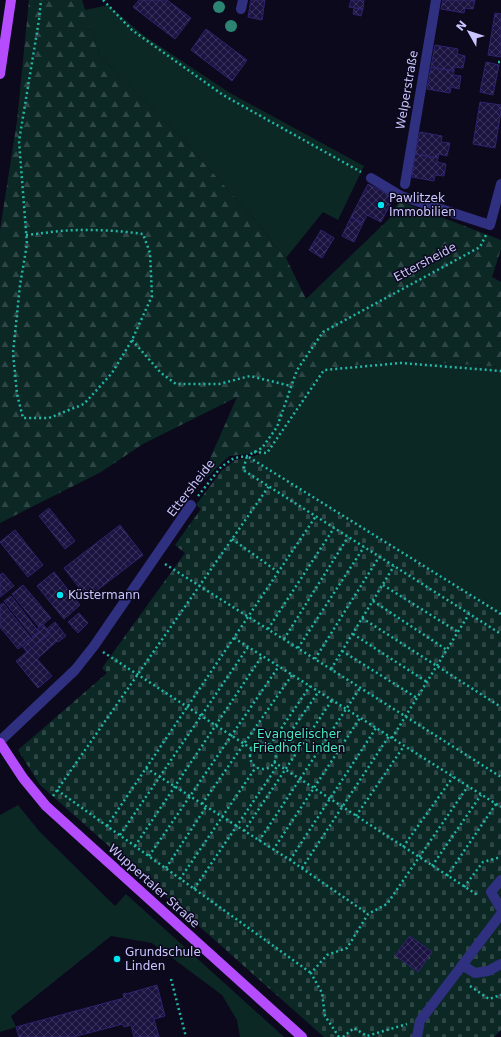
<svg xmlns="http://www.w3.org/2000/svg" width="501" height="1037" viewBox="0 0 501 1037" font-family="'DejaVu Sans',sans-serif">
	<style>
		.green { fill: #0c2825 }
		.forest { fill: url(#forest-firs) }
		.cemetery { fill: url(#cemetery-stones) }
		.building { fill: url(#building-cross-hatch); stroke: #2f236e }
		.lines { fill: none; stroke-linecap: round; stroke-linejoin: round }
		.path { stroke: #21b8a8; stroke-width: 2.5; stroke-dasharray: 2 3; stroke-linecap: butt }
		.minor { stroke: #303081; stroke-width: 10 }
		.major { stroke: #b54dff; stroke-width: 10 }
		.tree { fill: #2c8573 }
		.poi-dot { fill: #00e3f1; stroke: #0c091d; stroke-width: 1.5 }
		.labels { text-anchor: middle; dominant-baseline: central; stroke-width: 3; stroke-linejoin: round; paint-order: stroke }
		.street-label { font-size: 12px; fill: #cac6ff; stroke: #0c091d }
		.poi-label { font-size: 12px; fill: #cac6ff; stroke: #0c091d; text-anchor: start }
		.park-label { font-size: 12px; fill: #47eaba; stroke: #0c091d }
	</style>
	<defs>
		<pattern id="forest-firs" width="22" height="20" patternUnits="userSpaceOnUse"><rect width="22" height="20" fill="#0c2825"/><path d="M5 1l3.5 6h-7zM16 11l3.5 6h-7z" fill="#2e4646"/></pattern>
		<pattern id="cemetery-stones" width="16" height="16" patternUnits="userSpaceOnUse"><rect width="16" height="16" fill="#0c2825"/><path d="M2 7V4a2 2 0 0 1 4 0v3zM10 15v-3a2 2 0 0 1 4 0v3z" fill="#2e4646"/></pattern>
		<pattern id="building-cross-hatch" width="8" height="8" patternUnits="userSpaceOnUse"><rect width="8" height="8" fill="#1b1440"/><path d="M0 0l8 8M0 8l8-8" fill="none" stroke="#3b355d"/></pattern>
	</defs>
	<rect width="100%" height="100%" fill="#0c091d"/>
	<path class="green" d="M108,5L143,35L230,93L364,166L338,220L323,212L286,258L274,245L263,229L186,143L100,56L85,10Z
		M401,360L501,367V615L248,458L266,452L322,369Z
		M18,805L39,831L115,906L126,894L284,1037H240L237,1020L222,995L152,943L111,936L11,1016L16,1027L0,1032V815Z"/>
	<path class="forest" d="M29,0H82L100,56L186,143L263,229L274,245L286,258L306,299L390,218L399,201L501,240V249L492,277L501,282V367L401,360L322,369L266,452L229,456L198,486L237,397L143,444L101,472L0,523V230L17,121Z"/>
	<path class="cemetery" d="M248,458L501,615V1030L494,1037H324L40,785L18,750L107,673L102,668L185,553L175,545L201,509L196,505L222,470L235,460Z"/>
	<path class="building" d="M139,0H167L191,18L175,39L133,7Z
		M251,0H265L262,20L248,17Z
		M351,0H364L363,9L349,7Z
		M443,0H475L473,9L465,8L464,13L441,9Z
		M354,8L363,9L361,16L353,14Z
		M495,13L501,14V57L488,55Z
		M206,29L247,60L232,81L191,50Z
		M435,45L458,49L457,54L465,56L463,68L454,67V71L431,67Z
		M486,62L499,65L493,95L480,92Z
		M431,67L454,71L453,75L461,76L459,89L451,87L450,93L427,89Z
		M480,102L501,105V111L495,148L473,144Z
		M420,132L442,136L441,142L450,143L447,156L439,154L438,158L415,154Z
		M415,154L438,158L437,162L446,164L444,176L435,175L434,181L412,177Z
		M368,184L394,197L381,222L367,215L363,223L351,217Z
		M351,217L363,223L354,242L342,236Z
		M321,230L334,238L322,258L309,250Z
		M49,508L75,541L65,549L39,516Z
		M120,525L143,555L87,598L64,568Z
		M15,530L43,565L28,577L0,542Z
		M54,572L80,605L64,619L37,586Z
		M3,573L14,586L0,597V575Z
		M23,585L51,618L39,627L12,594Z
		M11,596L39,632L33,637L4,601Z
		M3,603L31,638L18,649L0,627V605Z
		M79,613L88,623L78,633L68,622Z
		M55,622L66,636L58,642L57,641L37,659L52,676L38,688L16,661L50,633L47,629Z
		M43,624L50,633L27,652L22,646L39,632L37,629Z
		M410,936L432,952L418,972L395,955Z
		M157,985L165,1016L154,1019L159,1037H134L131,1025L124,1027L123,1024L73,1037H19L16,1027L124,998L123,994L126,993V994Z"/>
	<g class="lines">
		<path class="path" d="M103,0L132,30L223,95L361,172
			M498,62H501
			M26,235C38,234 49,232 60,231C87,229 116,230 143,234L150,253L152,296L132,340L112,373L84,404L49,418H23L17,394L13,353L20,285L27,244L19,141L39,20L41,0
			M132,340L161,373L176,384H219L250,376L291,386
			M254,452L267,453L324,370L401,363L501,371
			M198,496L221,467L234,458L247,456L262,448L277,427L297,370L323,332L480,247L486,235
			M232,539L278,572
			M165,564L501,777
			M383,585L458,632
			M373,601L447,650
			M501,614L247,456L243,470L501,634
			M362,618L501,707
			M268,629L334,528
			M353,634L427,682
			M234,638L501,807
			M284,639L348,537
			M298,648L364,547
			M342,651L417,698
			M103,652L252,749
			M315,659L379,557
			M331,669L394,566
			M392,738L469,614
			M250 756a13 13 0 1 1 26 0a13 13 0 1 1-26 0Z
			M270,745L310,686
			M276,753L319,691
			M274,762L479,896
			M146,768L290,860L368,914
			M57,790L311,973
			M53,796L269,486
			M202,804L292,675
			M356,816L404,746
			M107,826L316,516
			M244,831L332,700
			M120,835L248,647
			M259,841L360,688
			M135,846L262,656
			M403,847L453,777
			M273,850L360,718
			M149,856L279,666
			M290,860L376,728
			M432,866L481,795
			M166,868L206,807
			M302,868L389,736
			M447,876L496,804
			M180,879L256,767
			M464,887L483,862L501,857
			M194,889L278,765
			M171,979L186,1037
			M470,986L489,999L501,995
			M339,1037L325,1016L322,993L311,973L327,955L347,948L368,914L387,904L468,786
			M343,1037L354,1028L367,1036L407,1024"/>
		<path class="minor" d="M241,9L243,0
			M371,178L401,196L490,225L501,184
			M405,184L436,0
			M0,741L75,670L94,646L191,505
			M501,880L491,892L501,909
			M462,965L475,973L488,971L501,964
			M417,1037L420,1021L501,914"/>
		<path class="major" d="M0,74L11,0
			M0,743L23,778L46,806L302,1037"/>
	</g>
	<g class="tree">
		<circle cx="219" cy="7" r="6"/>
		<circle cx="231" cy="26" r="6"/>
	</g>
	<g class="poi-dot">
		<circle cx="381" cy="205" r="4"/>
		<circle cx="60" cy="595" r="4"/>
		<circle cx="117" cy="959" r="4"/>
	</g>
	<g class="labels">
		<g class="street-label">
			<text transform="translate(407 90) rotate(-80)">Welperstraße</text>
			<text transform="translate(425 262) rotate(-28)">Ettersheide</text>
			<text transform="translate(191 488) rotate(-52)">Ettersheide</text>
			<text transform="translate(154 886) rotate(42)">Wuppertaler Straße</text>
		</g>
		<g class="poi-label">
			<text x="389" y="198">Pawlitzek<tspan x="389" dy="14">Immobilien</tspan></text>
			<text x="68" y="595">Küstermann</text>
			<text x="125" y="952">Grundschule<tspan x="125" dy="14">Linden</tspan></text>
		</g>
		<g class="park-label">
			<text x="299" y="734">Evangelischer<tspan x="299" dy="14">Friedhof Linden</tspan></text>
		</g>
	</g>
	<g transform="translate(469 32) rotate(309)" stroke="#0c091d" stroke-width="3" paint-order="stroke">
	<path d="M0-3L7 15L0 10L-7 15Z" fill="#cac6ff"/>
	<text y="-6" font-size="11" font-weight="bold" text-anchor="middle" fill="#cac6ff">N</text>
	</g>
</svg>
